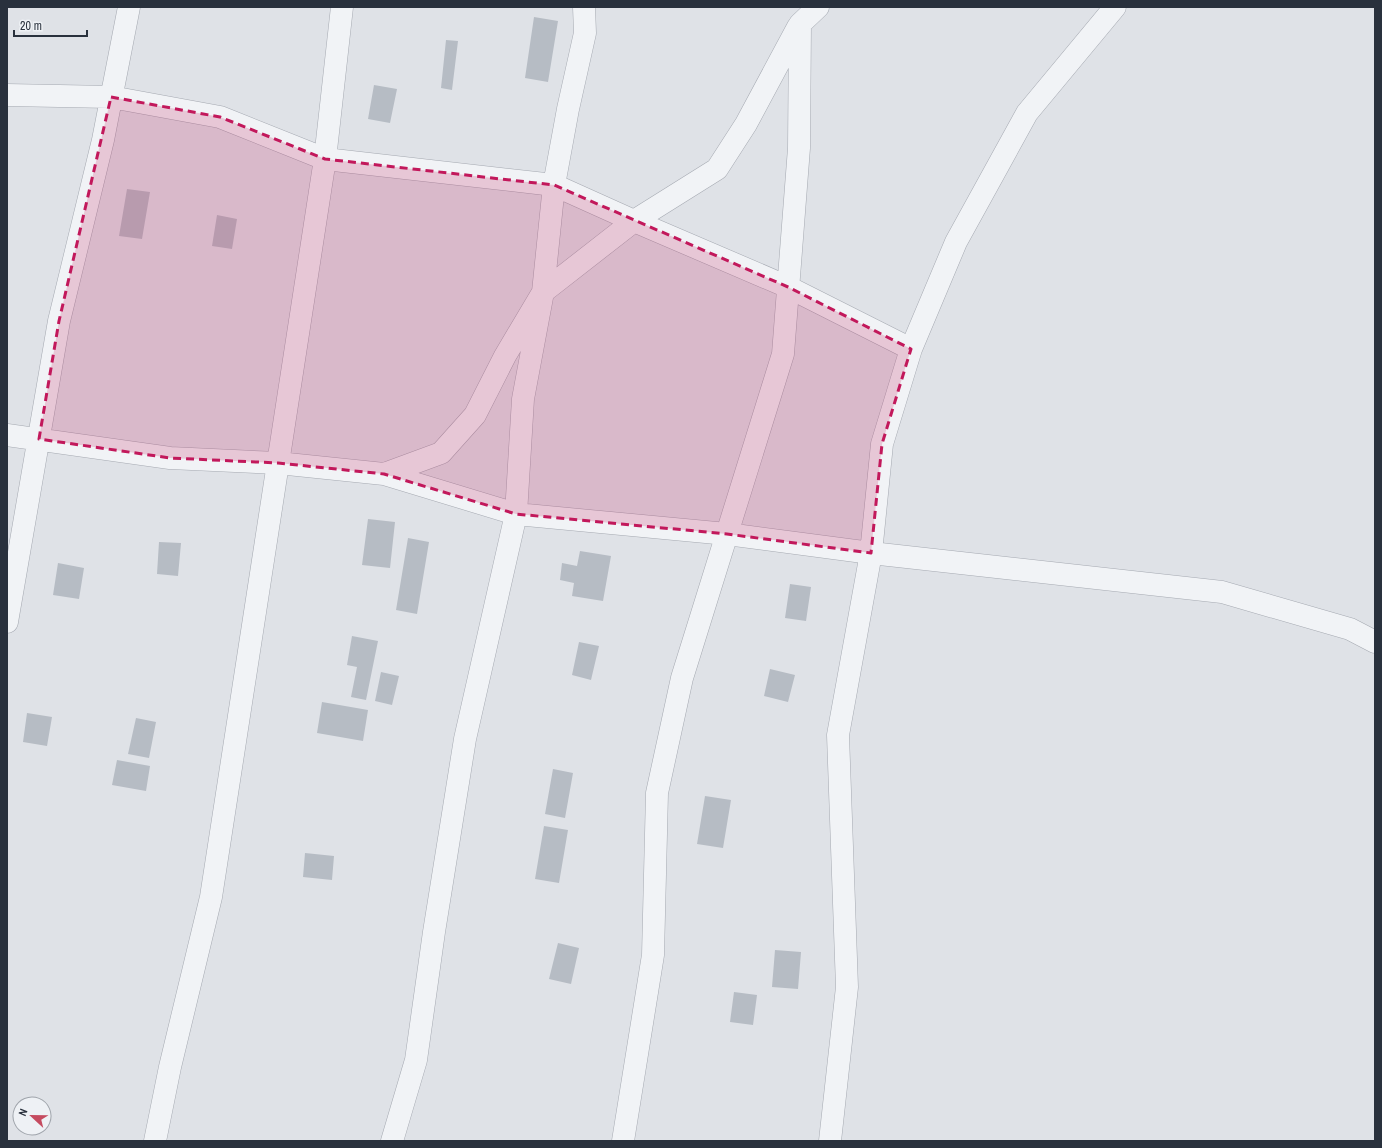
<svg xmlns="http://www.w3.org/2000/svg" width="1382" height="1148" viewBox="0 0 1382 1148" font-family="'Archivo Narrow',sans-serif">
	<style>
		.building { fill: #b6bcc4 }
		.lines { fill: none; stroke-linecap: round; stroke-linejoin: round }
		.minor-casing { stroke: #a5a9b1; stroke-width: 23 }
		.minor { stroke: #f1f3f6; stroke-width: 22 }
		.marked { fill: #c2185b; fill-opacity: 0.2; stroke: #c2185b; stroke-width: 3; stroke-dasharray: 8 5; stroke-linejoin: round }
	</style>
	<rect width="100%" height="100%" fill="#dfe2e7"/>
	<path class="building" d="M534,17L558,21L548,82L525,78Z
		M446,40L458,41L452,90L441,88Z
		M374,85L397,89L390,123L368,119Z
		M127,189L150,192L142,239L119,236Z
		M217,215L237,219L232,249L212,246Z
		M368,519L395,522L390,568L362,565Z
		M408,538L429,542L417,614L396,610Z
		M159,542L181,543L178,576L157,574Z
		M580,551L611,556L603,601L572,596L574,583L560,580L562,563L577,566Z
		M58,563L84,568L79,599L53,595Z
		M790,584L811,587L806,621L785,618Z
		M352,636L378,641L366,700L351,697L357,667L347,665Z
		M579,642L599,646L591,680L572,675Z
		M770,669L795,675L788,702L764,696Z
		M381,672L399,676L392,705L375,701Z
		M322,702L368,710L363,741L317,733Z
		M27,713L52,717L47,746L23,742Z
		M136,718L156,722L149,758L128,754Z
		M117,760L150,766L146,791L112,785Z
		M553,769L573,773L565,818L545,814Z
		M705,796L731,800L723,848L697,844Z
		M544,826L568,830L559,883L535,879Z
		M305,853L334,856L332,880L303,877Z
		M558,943L579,948L571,984L549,979Z
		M775,950L801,952L798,989L772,987Z
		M734,992L757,995L753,1025L730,1022Z"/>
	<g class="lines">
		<defs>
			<path id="minor" d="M7,95L111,97L220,117L325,159L554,185L634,221L788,287L911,349
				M7,435L170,458L278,463L384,474L516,514L727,534L871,553L1222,592L1350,629L1375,642
				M384,474L441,453L475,415L505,356L543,292L634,221L717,169L746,124L798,27
				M7,622L59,321L103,140L129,7
				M155,1141L170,1067L211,897L325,159L342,7
				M392,1141L416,1060L434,932L465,739L516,514L523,399L543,292L554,185L568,109L585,33L584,7
				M623,1141L653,955L657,793L682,678L783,354L799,148L800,24L818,7
				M830,1141L847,987L838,735L871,553L882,444L911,349L956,242L1027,113L1115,7"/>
		</defs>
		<use href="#minor" class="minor-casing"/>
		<use href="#minor" class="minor"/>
	</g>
	<path class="marked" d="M111,97L220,117L325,159L554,185L788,287L911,349L882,444L871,553L727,534L516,514L384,474L278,463L170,458L39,439L59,321Z"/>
	<rect width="1382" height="1148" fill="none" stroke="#29313d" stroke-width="16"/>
	<g transform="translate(32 1116) rotate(292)"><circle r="19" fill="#eef1f5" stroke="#9fa4ab"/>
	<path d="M0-3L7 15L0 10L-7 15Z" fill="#c54b60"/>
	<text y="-6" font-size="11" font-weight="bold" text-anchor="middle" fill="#29313d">N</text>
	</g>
	<path d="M14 30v6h73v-6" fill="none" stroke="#29313d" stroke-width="2"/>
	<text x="20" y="30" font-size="12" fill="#29313d" stroke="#eef1f5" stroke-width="3" paint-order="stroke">20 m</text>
</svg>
